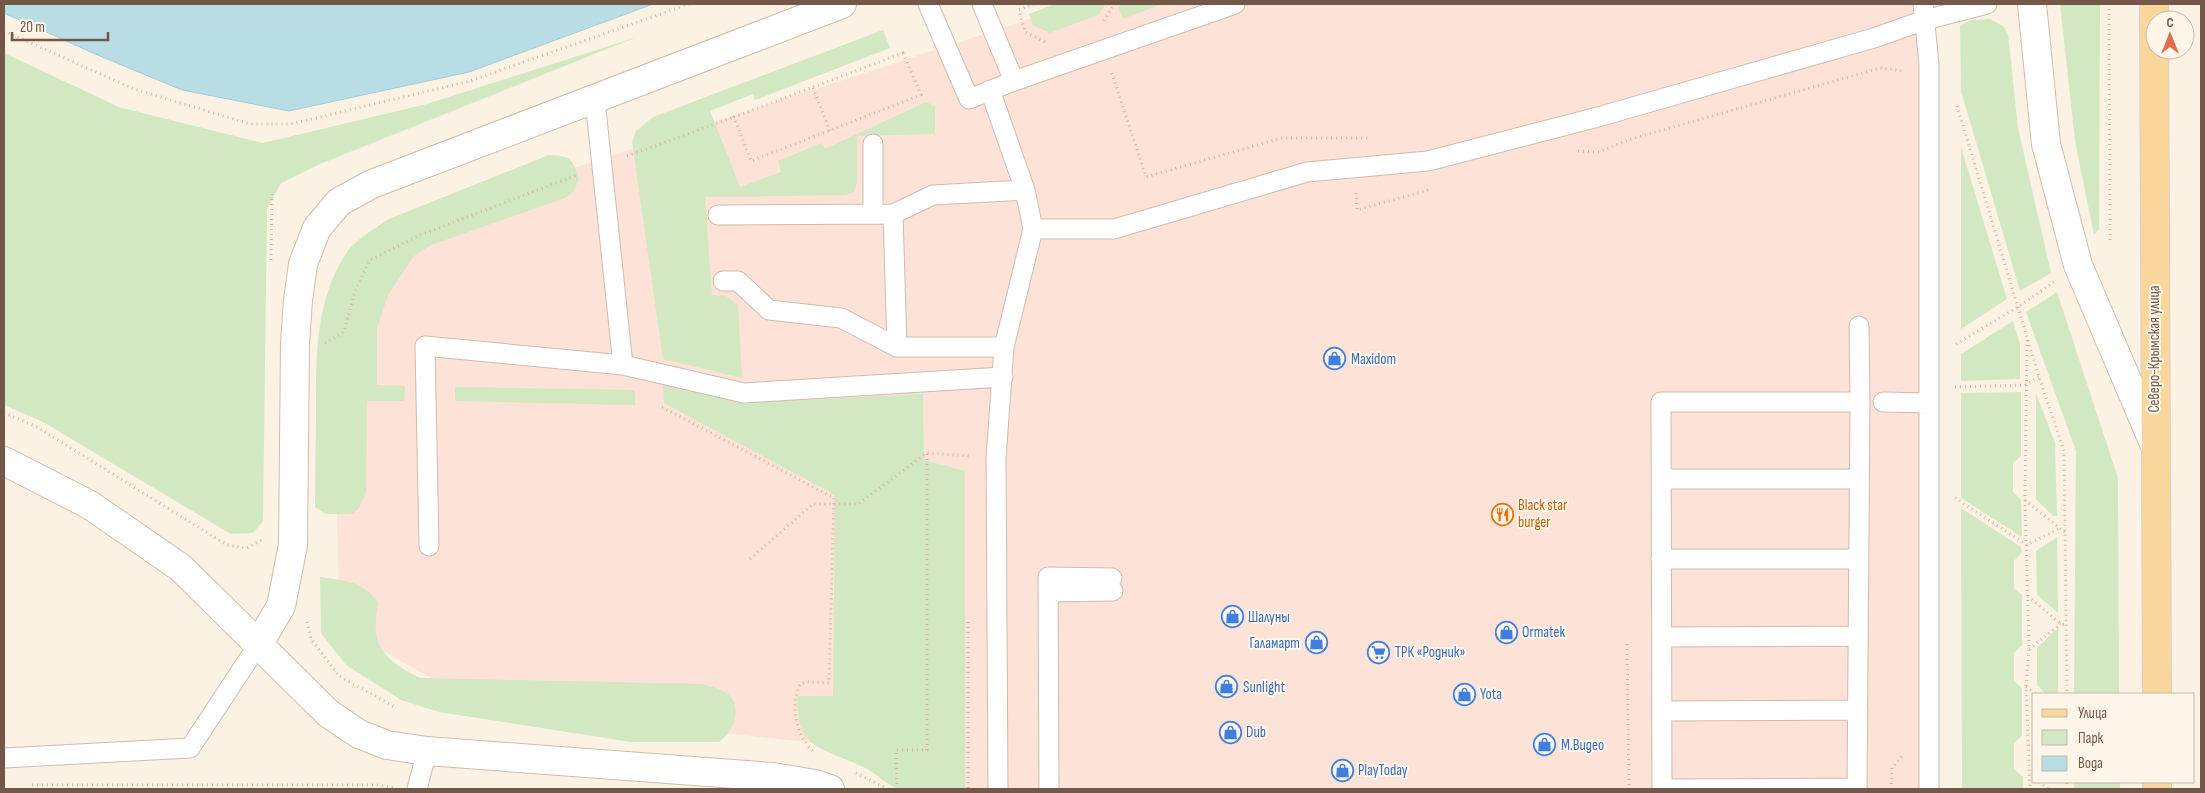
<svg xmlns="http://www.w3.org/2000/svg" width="2205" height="793" viewBox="0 0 2205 793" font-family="'Sofia Sans Condensed',sans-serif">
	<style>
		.commercial { fill: #fce2d7 }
		.green { fill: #d1e8c2 }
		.water { fill: #b8dde4; stroke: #9ecdd6 }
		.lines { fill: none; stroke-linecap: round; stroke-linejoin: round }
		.lane-casing { stroke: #cebcad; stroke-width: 21 }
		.secondary-casing { stroke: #d1bcaa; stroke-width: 30 }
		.primary-casing { stroke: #d8d0cc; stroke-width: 30 }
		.path { stroke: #d5b49e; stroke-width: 3; stroke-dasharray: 1 4; stroke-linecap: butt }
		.lane { stroke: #fff; stroke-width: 19 }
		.secondary { stroke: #fff; stroke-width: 28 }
		.primary { stroke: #f9d79c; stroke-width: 28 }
		.labels { text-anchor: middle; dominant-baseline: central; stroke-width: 4; stroke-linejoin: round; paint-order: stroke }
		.street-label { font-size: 15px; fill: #73584a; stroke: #fff6e9 }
		.shop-label { font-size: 15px; fill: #366cbe; stroke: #fff6e9; text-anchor: start }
		.food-label { font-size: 15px; fill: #c56008; stroke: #fff6e9; text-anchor: start }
	</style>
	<rect width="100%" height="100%" fill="#fbf2e3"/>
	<path class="commercial" d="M1075,4H1932L1938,789H914L895,752L481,706L340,627L334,406L400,225Z"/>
	<path class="green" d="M1055,4H1106L1098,15L1050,33L1033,25L1029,14Z
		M1121,4H1162L1123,19L1118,8Z
		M2060,4H2100L2099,229L2094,235L2075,141Z
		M1990,19L2003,26L2008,34L2018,128L2051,273L2020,291L1961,91L1960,25L1972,20Z
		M883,30L890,48L755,100L753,94L710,111L740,187L781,172L778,161L822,143L825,149L926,102L935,106V134L857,136V183L854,192L845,195L705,197L712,295L726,296L738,305L742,378L663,359L632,142L636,131L653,117Z
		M637,37L320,164L281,183L267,209L263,521L253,533L231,534L43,422L4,405V53L119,107L263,143L427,104Z
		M1961,147L2007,299L1961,329Z
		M549,155C571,156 573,159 579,179L574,191L565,198L431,245L414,256L388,295L377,328V385L405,386L404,401H367L366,492L359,508L352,514H326L315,507C315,475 316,443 316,411C316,358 315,302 345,255C354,240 374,229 389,219Z
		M2057,292L2118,478L2119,694H2074L2076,451L2026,312Z
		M2013,321L2020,344V379L1961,381V354Z
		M663,385L740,403L923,394L924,460L965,471V789C949,789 913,793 899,789C887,786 875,772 863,767C823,747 794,750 798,696H833L835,495L664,403Z
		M455,387L635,390V405L455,401Z
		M2021,392V456L2013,463V492L2021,500L2022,537L1961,498V393Z
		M2036,393L2055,443L2057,516H2053L2036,499Z
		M1961,508L2021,547L2022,552L2014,561V588L2022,595V645L2014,653V681L2022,688V736L2014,743V769L2023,777V789H1962Z
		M2057,537L2058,613L2037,595L2036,551Z
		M320,577C345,581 361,580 378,602C377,612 375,623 376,633C379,656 402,670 421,678L702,684C709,686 718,688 725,692C744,704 735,732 719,742H631L439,712L401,700L346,665L321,633Z
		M2058,628V694H2046L2037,685V648Z
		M2074,782H2120V789H2074Z"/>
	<path class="water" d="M4,4H653L469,72L289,111L182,90L93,53L4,13Z"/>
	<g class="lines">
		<defs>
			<path id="lane" d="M928,4L969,99L1014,81L1235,4
				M982,4L1014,81
				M1923,4L1929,65V789
				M990,90L1025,190L1033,229H1114L1307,172L1428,161L1598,117L1874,38L1925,20L1987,4
				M873,144V214
				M893,214L897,347
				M718,215L893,214L933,195L1025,190
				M723,281H738L769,310L841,318L897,347H1004
				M1859,326L1860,402
				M623,365L744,393L1003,377
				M1883,402L1928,403
				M1661,479H1859
				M429,546L425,346L623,365L595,100
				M1661,559H1859
				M1048,592L1113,591
				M1662,637L1858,636
				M1662,711L1858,710
				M4,758L190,748L258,645
				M417,789L427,751
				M998,789L996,458L1004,347L1033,229
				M1049,789L1048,577L1112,578
				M1662,789L1661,402H1860L1857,789
				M1662,789L1857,788"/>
			<path id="secondary" d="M2032,4L2046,144L2078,265L2155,446
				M4,461L90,505L181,568L329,714L359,734L387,745L427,751L773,777L815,784L830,789
				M258,645L281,606L293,545L295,344L298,300L303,264L317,228L339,202L372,184L842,4"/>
			<path id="primary" d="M2154,4L2157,694
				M2157,782V789"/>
		</defs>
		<use href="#lane" class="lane-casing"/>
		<use href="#secondary" class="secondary-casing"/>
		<use href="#primary" class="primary-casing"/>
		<path class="path" d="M1034,4L1019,10L1025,32L1045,42
			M2109,4L2110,240
			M1104,21L1114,4
			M4,31L134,89L250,124H291L470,81L689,4
			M903,53L921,95L751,161L734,117Z
			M1112,73L1146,177L1282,138H1371
			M813,88L830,131
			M1957,106L2039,377L2064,451L2067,694
			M1578,151L1599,152L1628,140L1880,68L1903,71
			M627,156L734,117
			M1356,193L1357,210L1432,189
			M271,260L272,192
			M2027,340L2025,499L2029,649L2026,686L2030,789
			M325,343L344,332L355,291L370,260L420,235L577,175
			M1956,344L2018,307L2054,282
			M1955,387L2025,385L2039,377
			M662,407L834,498L829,683L806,682L800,684C790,707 796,737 815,753
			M4,413L37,427L227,545L247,548L262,540
			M1955,498L2027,545L2060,528
			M2025,500L2067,534
			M750,559L813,504H858L927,453L971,456
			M2028,596L2061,624L2067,625
			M307,622L311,639L339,676L395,707
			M968,622V789
			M1627,644L1629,789
			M2029,649L2061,624
			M2026,687L2036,694
			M856,773L888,789
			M2039,782L2048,789
			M32,785H379L393,788
			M897,789L896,750H927V453
			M1891,789L1892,768L1902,756
			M2067,789V782"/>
		<use href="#lane" class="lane"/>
		<use href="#secondary" class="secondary"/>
		<use href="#primary" class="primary"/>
	</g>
	<defs>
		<symbol id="shop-ring" viewBox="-11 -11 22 22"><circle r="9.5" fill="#fff6e9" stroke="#3f7fe0" stroke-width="1.5"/><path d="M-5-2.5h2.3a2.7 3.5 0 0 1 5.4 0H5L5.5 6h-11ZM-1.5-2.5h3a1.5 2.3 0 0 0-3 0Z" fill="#3f7fe0"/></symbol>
		<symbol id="restaurant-ring" viewBox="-11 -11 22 22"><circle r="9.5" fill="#fff6e9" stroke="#e8710a" stroke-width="1.5"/><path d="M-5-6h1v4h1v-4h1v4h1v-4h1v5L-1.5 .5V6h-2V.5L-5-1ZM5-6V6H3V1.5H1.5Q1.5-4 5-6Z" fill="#e8710a"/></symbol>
		<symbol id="supermarket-ring" viewBox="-11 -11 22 22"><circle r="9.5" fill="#fff6e9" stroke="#3f7fe0" stroke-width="1.5"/><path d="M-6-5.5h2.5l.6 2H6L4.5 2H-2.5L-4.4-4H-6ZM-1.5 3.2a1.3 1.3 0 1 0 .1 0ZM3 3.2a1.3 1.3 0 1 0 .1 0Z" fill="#3f7fe0"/></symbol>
	</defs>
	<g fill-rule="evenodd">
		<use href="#shop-ring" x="1322" y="346" width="25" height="25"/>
		<use href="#restaurant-ring" x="1490" y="502" width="25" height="25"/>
		<use href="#shop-ring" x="1220" y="604" width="25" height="25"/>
		<use href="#shop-ring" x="1494" y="620" width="25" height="25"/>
		<use href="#shop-ring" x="1304" y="630" width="25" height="25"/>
		<use href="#supermarket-ring" x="1366" y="640" width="25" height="25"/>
		<use href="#shop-ring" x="1214" y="674" width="25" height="25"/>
		<use href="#shop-ring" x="1452" y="682" width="25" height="25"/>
		<use href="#shop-ring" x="1218" y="720" width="25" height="25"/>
		<use href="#shop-ring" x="1532" y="732" width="25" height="25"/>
		<use href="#shop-ring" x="1330" y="758" width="25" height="25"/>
	</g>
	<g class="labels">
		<g class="street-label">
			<text transform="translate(2154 349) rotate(-90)">Северо-Крымская улица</text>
		</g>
		<g class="shop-label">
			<text x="1351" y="359">Maxidom</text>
			<text x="1248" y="617">Шалуны</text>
			<text x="1522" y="632">Ormatek</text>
			<text x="1300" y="643" text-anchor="end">Галамарт</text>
			<text x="1395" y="652">ТРК «Родник»</text>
			<text x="1243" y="687">Sunlight</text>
			<text x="1480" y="694">Yota</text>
			<text x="1246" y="732">Dub</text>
			<text x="1561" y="745">М.Видео</text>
			<text x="1358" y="770">PlayToday</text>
		</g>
		<g class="food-label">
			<text x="1518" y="505">Black star<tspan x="1518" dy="17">burger</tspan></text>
		</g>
	</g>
	<rect width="2205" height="793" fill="none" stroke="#73584a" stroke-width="10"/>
	<rect x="2032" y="693" width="162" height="90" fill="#fff6e9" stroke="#c7b7a9"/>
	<rect x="2042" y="709" width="25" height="8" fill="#f9d79c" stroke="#c7b7a9"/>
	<text x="2078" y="718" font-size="15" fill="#73584a">Улица</text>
	<rect x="2042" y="730" width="25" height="15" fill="#d1e8c2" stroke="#c7b7a9"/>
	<text x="2078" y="743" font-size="15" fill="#73584a">Парк</text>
	<rect x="2042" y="756" width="25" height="15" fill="#b8dde4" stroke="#c7b7a9"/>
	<text x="2078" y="768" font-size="15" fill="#73584a">Вода</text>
	<g transform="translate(2170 35)"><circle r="24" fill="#fff6e9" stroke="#c7b7a9"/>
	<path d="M0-4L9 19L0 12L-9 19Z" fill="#e36e4b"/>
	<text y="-8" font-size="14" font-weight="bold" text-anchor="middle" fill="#73584a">С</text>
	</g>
	<path d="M12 32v8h96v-8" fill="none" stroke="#73584a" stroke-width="2.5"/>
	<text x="20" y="32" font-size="15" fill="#73584a" stroke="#fff6e9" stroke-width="4" paint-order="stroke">20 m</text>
</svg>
